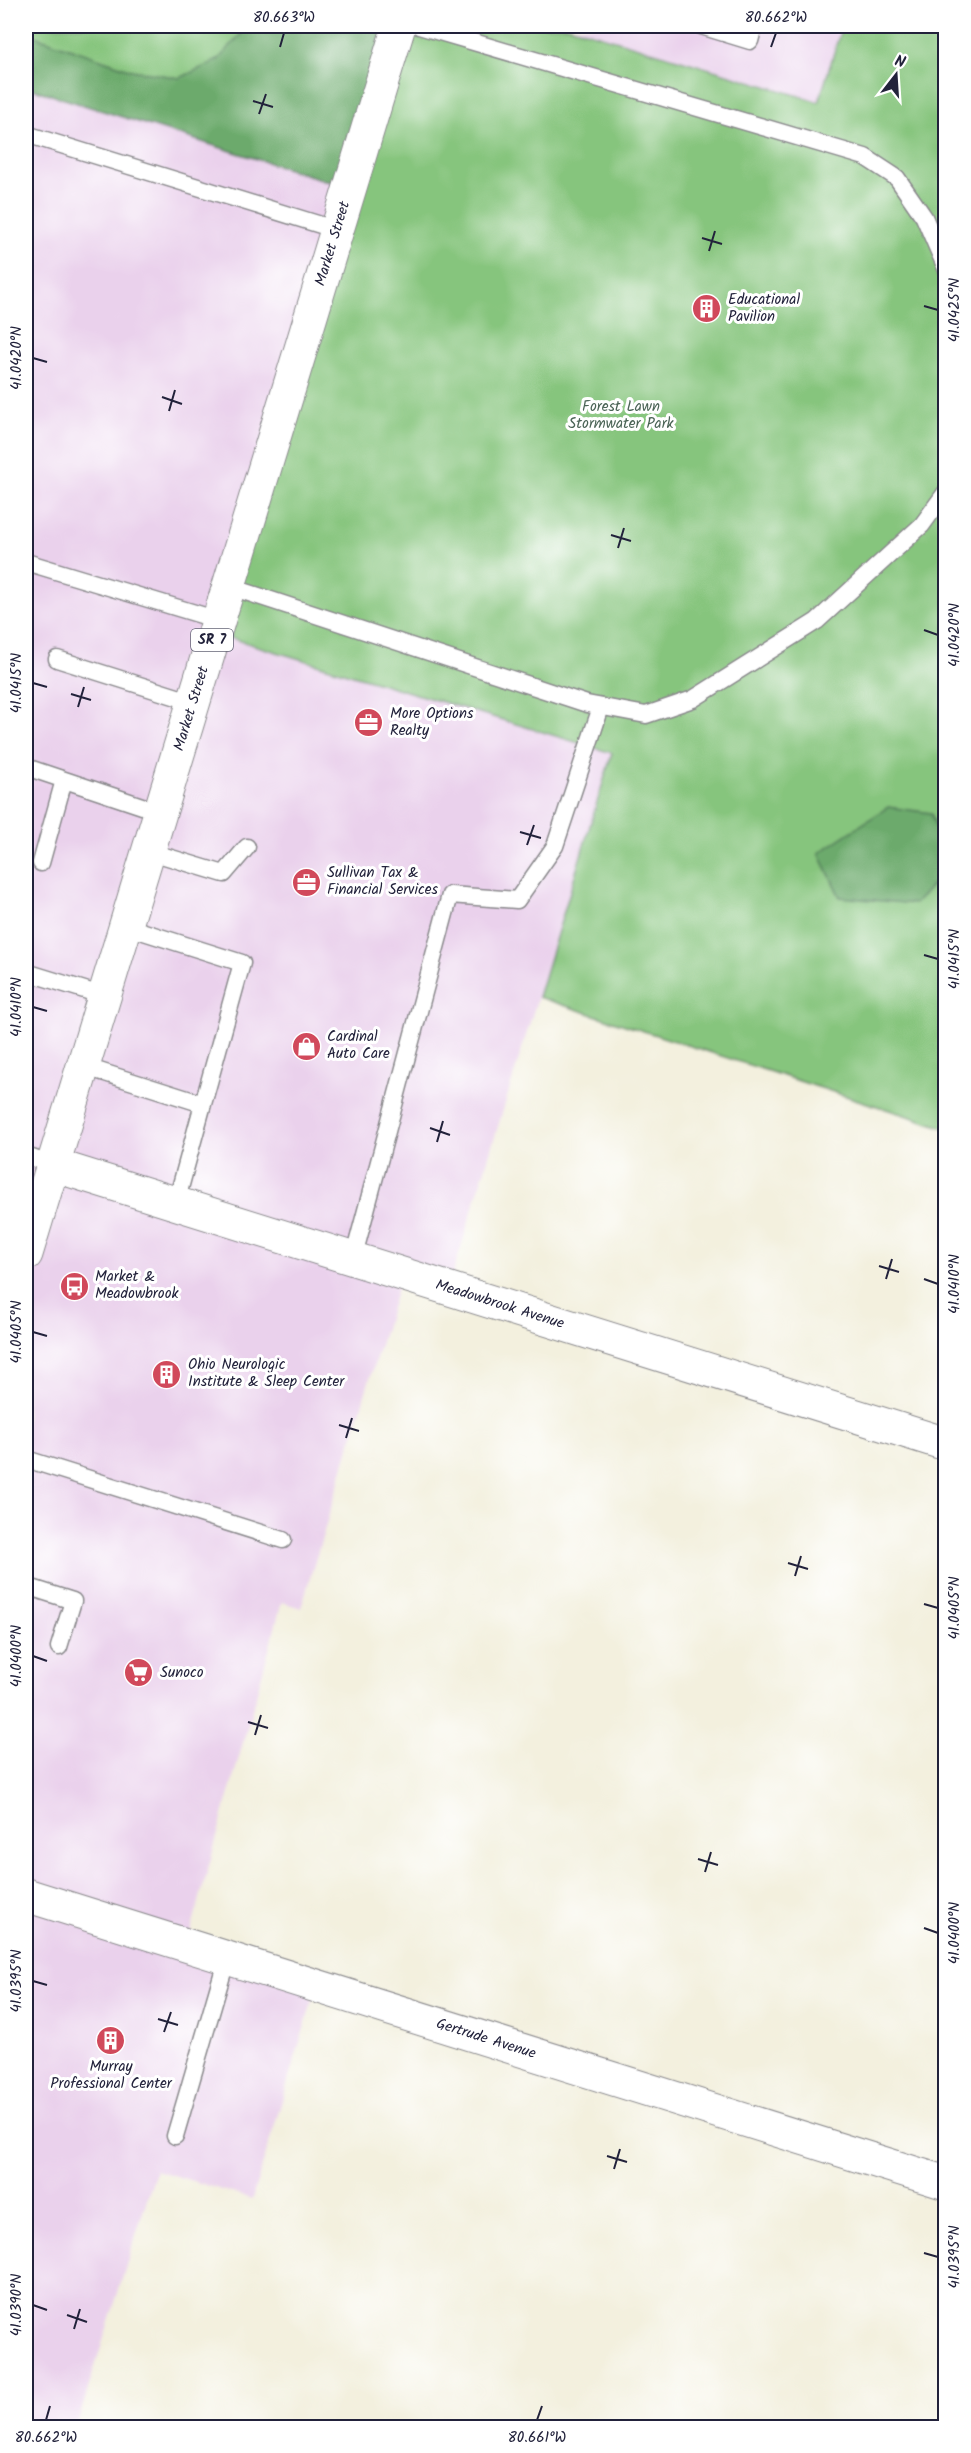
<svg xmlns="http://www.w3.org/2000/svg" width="971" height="2453" viewBox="0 0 971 2453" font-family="Kalam,sans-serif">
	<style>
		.built { fill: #ead1ec }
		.green { fill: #86c57d; stroke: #54745c; stroke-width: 1.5 }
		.forest { fill: #6caa6c; stroke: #476654; stroke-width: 1.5 }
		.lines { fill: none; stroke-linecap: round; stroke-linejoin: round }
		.service-casing { stroke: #8a898c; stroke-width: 19 }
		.minor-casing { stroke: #8a898c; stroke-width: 35 }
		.tertiary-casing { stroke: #8a898c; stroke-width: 35 }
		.primary-casing { stroke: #8a898c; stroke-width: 35 }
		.service { stroke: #fff; stroke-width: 16 }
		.minor { stroke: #fff; stroke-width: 33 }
		.tertiary { stroke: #fff; stroke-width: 33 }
		.primary { stroke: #fff; stroke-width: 33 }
		.ticks { fill: none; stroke: #22223b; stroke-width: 2 }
		.labels { text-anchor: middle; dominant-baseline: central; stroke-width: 6; stroke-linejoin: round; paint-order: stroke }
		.shield { fill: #fff; stroke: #646476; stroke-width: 1.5 }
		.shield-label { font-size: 14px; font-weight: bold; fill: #22223b }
		.street-label { font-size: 15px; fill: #22223b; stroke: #fff }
		.poi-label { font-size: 15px; fill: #22223b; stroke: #fff; text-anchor: start }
		.park-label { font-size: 15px; fill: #4a6355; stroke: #fff }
		.neatline { fill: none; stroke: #22223b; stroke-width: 2 }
		.ticks-label { font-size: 15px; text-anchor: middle; fill: #22223b }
	</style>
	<rect width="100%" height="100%" fill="#fff"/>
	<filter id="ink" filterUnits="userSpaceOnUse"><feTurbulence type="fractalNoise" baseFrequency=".0167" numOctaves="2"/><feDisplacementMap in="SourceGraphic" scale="12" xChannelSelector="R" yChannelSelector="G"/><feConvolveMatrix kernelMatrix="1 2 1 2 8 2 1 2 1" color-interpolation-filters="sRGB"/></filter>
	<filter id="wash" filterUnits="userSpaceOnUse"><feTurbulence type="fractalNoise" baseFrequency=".008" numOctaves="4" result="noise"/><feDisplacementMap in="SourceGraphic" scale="24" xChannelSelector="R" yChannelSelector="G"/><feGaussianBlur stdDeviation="1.35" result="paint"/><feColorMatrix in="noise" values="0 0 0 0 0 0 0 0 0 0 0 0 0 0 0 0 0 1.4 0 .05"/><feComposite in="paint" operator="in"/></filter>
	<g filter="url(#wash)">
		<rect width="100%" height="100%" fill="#f3f0de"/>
		<path class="built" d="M569,26H842L819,102Z
			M26,87L350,188L215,633L613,753L448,1289L401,1275L301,1608L282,1602L187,1945L317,1986L252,2199L156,2170L76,2428L26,2427Z"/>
		<path class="green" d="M26,26H569L819,102L842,26H945V1128L538,997L612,753L214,633L350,188L26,87Z"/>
		<path class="forest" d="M248,26H399L350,188L26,87V33L132,70L180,78L218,60Z
			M888,807L931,813L945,856V871L915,904L840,897L819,853Z"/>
	</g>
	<g filter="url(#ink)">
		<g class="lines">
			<defs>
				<path id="service" d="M419,26L865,157L897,178L924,217L946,268
					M701,26L750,41L754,26
					M26,134L337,230
					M26,562L218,620
					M228,586L587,704L646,715L693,699L817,621L922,525L946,492
					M57,659L193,702
					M26,767L160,812
					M148,851L224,874L247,847
					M41,863L64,780
					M26,972L104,996
					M83,1066L203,1104L242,963L125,926
					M26,1156L53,1165
					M176,1203L203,1104
					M353,1259L450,895L517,900L555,846L601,707
					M26,1459L283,1540
					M26,1586L73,1601L59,1647
					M175,2136L227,1958"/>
				<g id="minor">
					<path id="s1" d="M26,1895L946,2183"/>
				</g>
				<g id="tertiary">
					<path id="s2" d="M53,1165L946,1444"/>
				</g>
				<g id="primary">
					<path id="s3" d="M26,1254L399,26"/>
				</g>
			</defs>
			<use href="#service" class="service-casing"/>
			<use href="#minor" class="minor-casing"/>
			<use href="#tertiary" class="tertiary-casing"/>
			<use href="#primary" class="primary-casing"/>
			<use href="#service" class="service"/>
			<use href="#minor" class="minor"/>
			<use href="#tertiary" class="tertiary"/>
			<use href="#primary" class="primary"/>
		</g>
	</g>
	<path class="ticks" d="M280,47L284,33M771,47L776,33M253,101L273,107M259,114L266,94M702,238L722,244M709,251L715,231M924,306L938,310M33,358L47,362M162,397L182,404M169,411L175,390M611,535L631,541M618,548L624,528M924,630L938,635M33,683L47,687M71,694L91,700M78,707L84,687M520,832L541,838M527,845L534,825M924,955L938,959M33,1007L47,1011M430,1128L450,1135M437,1142L443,1121M879,1266L899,1272M886,1279L892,1259M924,1279L938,1284M33,1332L47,1336M339,1425L359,1431M346,1438L352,1418M788,1563L808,1569M795,1576L801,1556M924,1604L938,1608M33,1656L47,1661M248,1722L268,1728M255,1735L261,1715M698,1859L718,1865M705,1872L711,1852M924,1928L938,1933M33,1981L47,1985M158,2019L178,2025M164,2032L171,2012M607,2156L627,2162M614,2169L620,2149M924,2253L938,2257M33,2305L47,2310M67,2315L87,2322M74,2329L80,2309M46,2420L50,2406M537,2420L542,2406"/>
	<defs>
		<symbol id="building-disc" viewBox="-11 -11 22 22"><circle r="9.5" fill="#d1495b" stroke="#fff"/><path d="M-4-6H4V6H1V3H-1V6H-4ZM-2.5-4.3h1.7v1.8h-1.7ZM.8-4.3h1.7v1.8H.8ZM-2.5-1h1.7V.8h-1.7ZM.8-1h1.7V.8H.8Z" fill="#fff"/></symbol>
		<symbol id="office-disc" viewBox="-11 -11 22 22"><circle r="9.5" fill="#d1495b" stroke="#fff"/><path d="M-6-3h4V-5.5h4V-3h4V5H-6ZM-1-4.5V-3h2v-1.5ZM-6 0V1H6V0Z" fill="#fff"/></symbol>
		<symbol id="shop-disc" viewBox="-11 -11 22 22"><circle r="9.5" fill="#d1495b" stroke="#fff"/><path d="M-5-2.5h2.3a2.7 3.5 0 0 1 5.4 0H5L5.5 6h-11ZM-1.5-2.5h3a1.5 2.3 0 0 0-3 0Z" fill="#fff"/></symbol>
		<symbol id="bus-disc" viewBox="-11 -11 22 22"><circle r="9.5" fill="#d1495b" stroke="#fff"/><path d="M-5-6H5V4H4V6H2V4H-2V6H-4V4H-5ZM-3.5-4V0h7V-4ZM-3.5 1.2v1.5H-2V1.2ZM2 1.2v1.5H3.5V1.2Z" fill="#fff"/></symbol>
		<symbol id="supermarket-disc" viewBox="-11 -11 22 22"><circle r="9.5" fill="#d1495b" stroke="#fff"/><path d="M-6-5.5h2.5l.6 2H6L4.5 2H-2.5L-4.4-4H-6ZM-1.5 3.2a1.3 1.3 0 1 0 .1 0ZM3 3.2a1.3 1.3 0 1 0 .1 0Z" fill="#fff"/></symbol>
	</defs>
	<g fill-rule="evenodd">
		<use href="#building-disc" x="690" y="292" width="33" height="33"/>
		<use href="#office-disc" x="352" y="706" width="33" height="33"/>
		<use href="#office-disc" x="290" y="866" width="33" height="33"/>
		<use href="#shop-disc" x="290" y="1030" width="33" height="33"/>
		<use href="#bus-disc" x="58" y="1270" width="33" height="33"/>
		<use href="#building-disc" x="150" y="1358" width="33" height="33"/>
		<use href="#supermarket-disc" x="122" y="1656" width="33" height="33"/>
		<use href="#building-disc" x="94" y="2024" width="33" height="33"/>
	</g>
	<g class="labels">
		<rect class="shield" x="191" y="629" width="42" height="22" rx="4.5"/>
		<g class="shield-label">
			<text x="212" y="640">SR 7</text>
		</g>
		<g class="street-label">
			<text stroke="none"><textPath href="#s3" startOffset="1056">Market Street</textPath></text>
			<text stroke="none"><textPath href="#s3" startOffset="570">Market Street</textPath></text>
			<text stroke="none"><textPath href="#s2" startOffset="468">Meadowbrook Avenue</textPath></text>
			<text stroke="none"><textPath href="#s1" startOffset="482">Gertrude Avenue</textPath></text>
		</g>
		<g class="poi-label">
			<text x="728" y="300">Educational<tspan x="728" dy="17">Pavilion</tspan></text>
			<text x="390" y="714">More Options<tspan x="390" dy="17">Realty</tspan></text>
			<text x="327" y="873">Sullivan Tax &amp;<tspan x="327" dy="17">Financial Services</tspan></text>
			<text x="327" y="1037">Cardinal<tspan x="327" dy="17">Auto Care</tspan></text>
			<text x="95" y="1277">Market &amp;<tspan x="95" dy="17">Meadowbrook</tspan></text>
			<text x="188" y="1365">Ohio Neurologic<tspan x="188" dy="17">Institute &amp; Sleep Center</tspan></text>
			<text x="160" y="1673">Sunoco</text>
			<text x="111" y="2067" text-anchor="middle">Murray<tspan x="111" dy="17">Professional Center</tspan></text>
		</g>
		<g class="park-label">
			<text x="621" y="407">Forest Lawn<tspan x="621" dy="17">Stormwater Park</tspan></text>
		</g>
	</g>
	<rect width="971" height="2453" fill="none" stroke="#fff" stroke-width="66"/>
	<g transform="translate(896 75) rotate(17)" stroke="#ffffff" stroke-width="4.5" paint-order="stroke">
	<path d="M0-4.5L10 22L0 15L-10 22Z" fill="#22223b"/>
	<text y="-9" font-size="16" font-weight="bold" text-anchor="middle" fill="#22223b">N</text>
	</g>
	<rect x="33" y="33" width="905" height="2387" class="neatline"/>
	<g class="ticks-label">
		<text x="284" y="22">80.663°W</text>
		<text x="776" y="22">80.662°W</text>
		<text transform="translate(954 310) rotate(-90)" y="5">41.0425°N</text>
		<text transform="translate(16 358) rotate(-90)" y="5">41.0420°N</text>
		<text transform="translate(954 635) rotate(-90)" y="5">41.0420°N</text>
		<text transform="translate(16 683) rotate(-90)" y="5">41.0415°N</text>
		<text transform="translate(954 959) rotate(-90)" y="5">41.0415°N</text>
		<text transform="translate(16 1007) rotate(-90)" y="5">41.0410°N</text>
		<text transform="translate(954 1284) rotate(-90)" y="5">41.0410°N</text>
		<text transform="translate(16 1332) rotate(-90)" y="5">41.0405°N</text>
		<text transform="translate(954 1608) rotate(-90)" y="5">41.0405°N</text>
		<text transform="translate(16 1656) rotate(-90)" y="5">41.0400°N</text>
		<text transform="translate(954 1933) rotate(-90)" y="5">41.0400°N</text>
		<text transform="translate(16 1981) rotate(-90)" y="5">41.0395°N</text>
		<text transform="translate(954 2257) rotate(-90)" y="5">41.0395°N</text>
		<text transform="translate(16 2305) rotate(-90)" y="5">41.0390°N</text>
		<text x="46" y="2442">80.662°W</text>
		<text x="537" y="2442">80.661°W</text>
	</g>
</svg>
